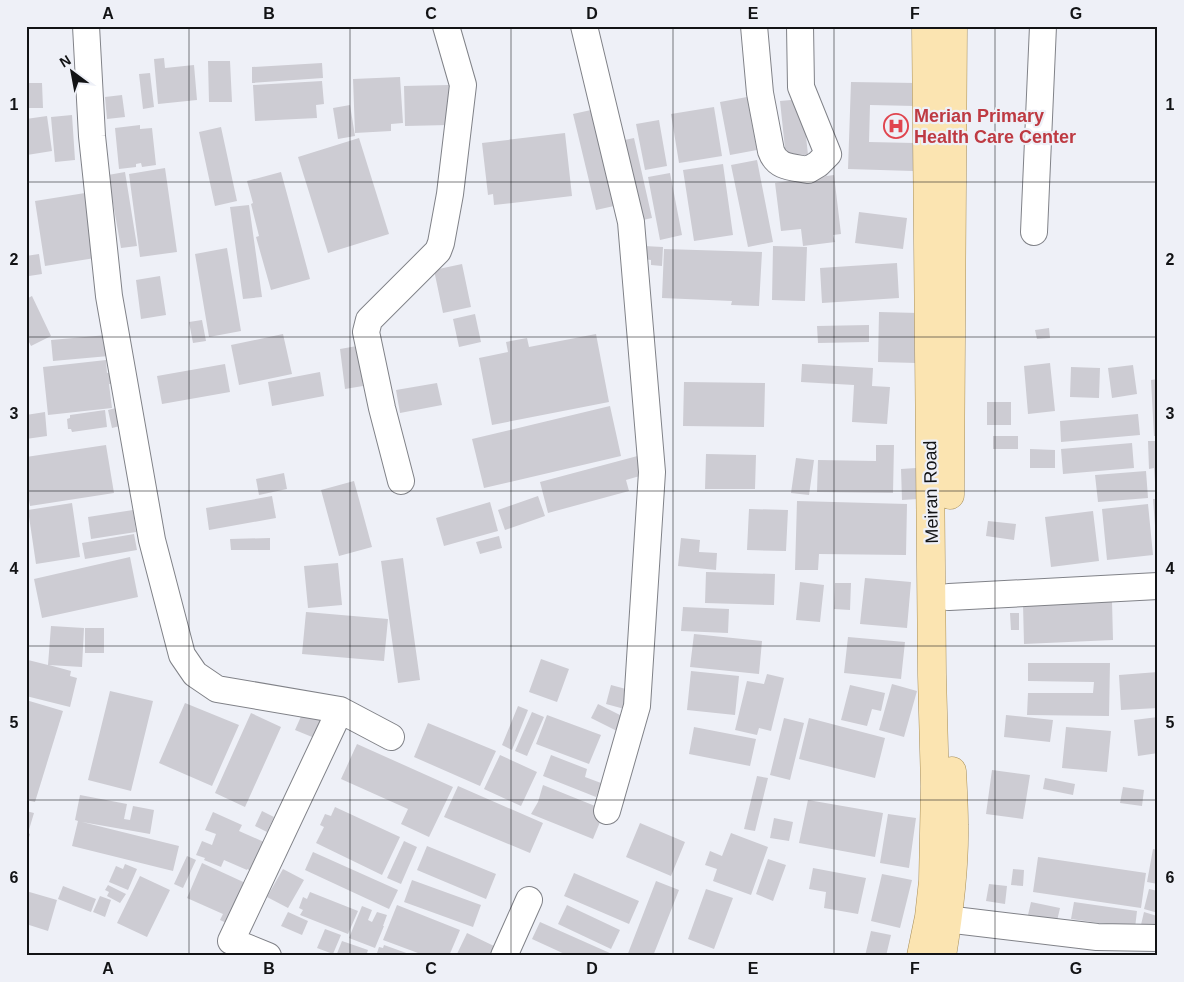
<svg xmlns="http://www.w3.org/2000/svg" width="1184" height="982" viewBox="0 0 1184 982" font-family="Arial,sans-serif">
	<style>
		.building { fill: #cdccd3 }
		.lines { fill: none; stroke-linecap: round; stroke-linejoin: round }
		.minor-casing { stroke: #808288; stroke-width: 28 }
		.major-casing { stroke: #a88f59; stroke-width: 29 }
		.minor { stroke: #fff; stroke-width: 26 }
		.major { stroke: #fbe4b1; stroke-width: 28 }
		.grid { fill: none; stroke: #121315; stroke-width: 1; stroke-opacity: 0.55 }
		.labels { text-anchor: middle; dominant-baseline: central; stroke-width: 4.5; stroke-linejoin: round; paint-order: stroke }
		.health-label { font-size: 18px; font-weight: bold; fill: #be3a42; stroke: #eef0f7; text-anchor: start }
		.street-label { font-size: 18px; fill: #121315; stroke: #eef0f7 }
		.neatline { fill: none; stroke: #121315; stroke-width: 2 }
		.grid-label { font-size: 16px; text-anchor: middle; font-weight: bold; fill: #121315 }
	</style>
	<rect width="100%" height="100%" fill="#eef0f7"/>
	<path class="building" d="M164,58L165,68L194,65L197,100L158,104L154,59Z
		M208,61H230L232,102H209Z
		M322,63L323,78L252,83V67Z
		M150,73L154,107L143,109L139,74Z
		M400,77L403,123L391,124V131L355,133L353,79Z
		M322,81L324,104L316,105L317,118L255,121L253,85Z
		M851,82L916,83L915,106L870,105L869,142L914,143L913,171L848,169Z
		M26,83H42L43,108H26Z
		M449,85V125L405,126L404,86Z
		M122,95L125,117L107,119L105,97Z
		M747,97L757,150L730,155L720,102Z
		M802,99L808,155L786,158L780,101Z
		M350,105L355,136L338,139L333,108Z
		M714,107L722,156L679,163L671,114Z
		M591,110L614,206L596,210L573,114Z
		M72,115L75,160L55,162L51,117Z
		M47,116L52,151L27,155L26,119Z
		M659,120L667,166L645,170L636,124Z
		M140,125V129L152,128L156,165L142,167L141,163L136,164V167L119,169L115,128Z
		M221,127L237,201L215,206L199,132Z
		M565,133L572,196L494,205L493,194L488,195L482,143Z
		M359,138L389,234L328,253L298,157Z
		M634,138L652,218L638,221L620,141Z
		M757,160L773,242L748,247L731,165Z
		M723,164L733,235L694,241L683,170Z
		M165,168L177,252L140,257L129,174Z
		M125,172L137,246L121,248L108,175Z
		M281,172L310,279L271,290L256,237L259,236L251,204L253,203L247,181Z
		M670,173L682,235L660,240L648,177Z
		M834,175L841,234L833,235L835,242L803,246L801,229L781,231L775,183Z
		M85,193L95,258L45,266L35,201Z
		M249,205L262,297L243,299L230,207Z
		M859,212L907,218L903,249L855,243Z
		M644,246L663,247L662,266L651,265V260L643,259Z
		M773,246L807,247L805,301L772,300Z
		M227,248L241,331L209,337L195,254Z
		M664,249L762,252L759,306L731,305L732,301L662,298Z
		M39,254L42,274L29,276L26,256Z
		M897,263L899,298L822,303L820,268Z
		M462,264L471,307L443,313L434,270Z
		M160,276L166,315L141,319L136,280Z
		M32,296L51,336L31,346L26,336V299Z
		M879,312L918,313L917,363L878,362Z
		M475,314L481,342L459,347L453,319Z
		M202,320L206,341L193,343L189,322Z
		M869,325V342L818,343L817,326Z
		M1049,328L1050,338L1037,339L1035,330Z
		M283,334L292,374L239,385L231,345Z
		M596,334L609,402L492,425L479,358L508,352L506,342L527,338L529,347Z
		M107,335L109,356L53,361L51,340Z
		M357,346L363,386L345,389L340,349Z
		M106,360L107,373L116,372L117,383L109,384L112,408L48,415L43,367Z
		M1050,363L1055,411L1028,414L1024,366Z
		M225,364L230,392L162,404L157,376Z
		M802,364L873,368L872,386L890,387L887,424L852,422L854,385L801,382Z
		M1133,365L1137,394L1112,398L1108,368Z
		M1071,367L1100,368L1099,398L1070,397Z
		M320,372L324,396L272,406L268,382Z
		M1158,379V436H1154L1151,380Z
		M684,382L765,383L764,427L683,426Z
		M437,383L442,405L400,413L396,390Z
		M987,402H1011V425H987Z
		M124,406L128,424L112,428L108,410Z
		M610,406L621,456L484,488L472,439Z
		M105,410L107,427L72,432L71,429H68L67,419L70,418V415Z
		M45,412L47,436L26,439V415Z
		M1138,414L1140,435L1061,442L1060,421Z
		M993,436H1018V449H993Z
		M1148,441H1158V496L1156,497L1154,468L1149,469Z
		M1132,443L1134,468L1063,474L1061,449Z
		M106,445L114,493L30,506L26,484V457Z
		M876,445H894L893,493L817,492L818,460L876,461Z
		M1030,449L1055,450V468H1030Z
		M645,454L650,473L626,480L629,491L548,513L540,482Z
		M706,454L756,455L755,489H705Z
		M796,458L814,460L809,495L791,493Z
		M916,468L918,499L902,500L901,469Z
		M1146,471L1148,498L1098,502L1095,475Z
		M284,473L287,489L259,495L256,479Z
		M354,481L372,547L339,556L321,490Z
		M272,496L276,518L209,530L206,508Z
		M538,496L545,516L505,530L498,510Z
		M1153,499H1158V539H1156Z
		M797,501L907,504L906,555L819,554L818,570H795Z
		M490,502L498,531L444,546L436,518Z
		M72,503L80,557L36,564L28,510Z
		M1148,504L1153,555L1107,560L1102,509Z
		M749,509L788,510L786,551L747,550Z
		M133,510L136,532L91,539L88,517Z
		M1093,511L1099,561L1051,567L1045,517Z
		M988,521L1016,524L1014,540L986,536Z
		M134,534L137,550L85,559L82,543Z
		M499,536L502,548L480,554L476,542Z
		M270,538V550H231L230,539Z
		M681,538L700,540L699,552L717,553L716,570L678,566Z
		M130,557L138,597L42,618L34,579Z
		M403,558L420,680L398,683L381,561Z
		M338,563L342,605L308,608L304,566Z
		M706,572L775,574L774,605L705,603Z
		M865,578L911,582L907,628L860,624Z
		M800,582L824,585L820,622L796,620Z
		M835,583H851L850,610L834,609Z
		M1112,601L1113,640L1024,644L1023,604Z
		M683,607L729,609L728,633L681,631Z
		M306,612L388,619L384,661L302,654Z
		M1010,613H1019V630H1011Z
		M51,626L84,628L82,667L49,665L71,671L70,676L77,678L70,707L26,696V665L28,660L48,665Z
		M85,628H104V653H85Z
		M694,634L762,641L759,674L690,667Z
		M848,637L905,642L901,679L844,673Z
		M541,659L569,669L557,702L529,692Z
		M1028,663H1110L1109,716L1027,715L1028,693H1093L1094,682L1028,681Z
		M691,671L739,676L735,715L687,710Z
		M1158,672V708L1121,710L1119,675Z
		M767,674L784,678L771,731L759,728L757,735L735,730L747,681L764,684Z
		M892,684L917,691L904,737L879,730Z
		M611,685L637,692L632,711L606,704Z
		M850,685L885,693L881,711L872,709L867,726L841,720Z
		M110,691L153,701L131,791L88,780Z
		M26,700L63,711L35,802L26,800Z
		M185,703L239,725L212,786L159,763Z
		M598,704L624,717L617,731L591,718Z
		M518,706L528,710L512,750L502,745Z
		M303,712L325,721L317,739L295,730Z
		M532,712L544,717L527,756L515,751Z
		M251,713L281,727L245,807L215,793Z
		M547,715L601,735L589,764L536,744Z
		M1006,715L1053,720L1050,742L1004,737Z
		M1158,717V753L1138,756L1134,720Z
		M784,718L804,723L790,780L770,775Z
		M809,718L885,738L875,778L799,759Z
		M428,723L496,751L480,786L414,757Z
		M694,727L756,739L750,766L689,754Z
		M1066,727L1111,731L1107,772L1062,768Z
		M357,744L453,787L429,837L401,824L408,809L341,779Z
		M500,755L537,772L521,806L484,789Z
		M551,755L587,769L585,777L601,783L596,797L543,776Z
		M992,770L1030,775L1023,819L986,814Z
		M757,776L768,778L755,831L744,829Z
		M1045,778L1075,784L1073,795L1043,789Z
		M543,785L605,810L593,839L531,814L538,802Z
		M458,786L543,823L530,853L444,817Z
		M1123,787L1144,790L1142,806L1120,803Z
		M80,795L127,804L124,819L130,820L133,806L154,810L150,834L82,822L179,846L173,871L72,846L78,821L75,820Z
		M808,800L883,813L875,857L799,843Z
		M335,807L400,837L382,875L316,843L324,827L320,825L325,814L331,816Z
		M26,811L34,813L28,833L30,834L27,844Z
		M262,811L274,817L267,832L255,826Z
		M213,812L242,825L239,831L264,842V856L258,853L254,861L262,864L258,874L247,869V870L224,860L221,867L204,860L205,858L196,855L202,841L212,845L216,834L205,830Z
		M888,814L916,818L909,868L880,863Z
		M774,818L793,822L789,841L770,838Z
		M640,823L685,842L671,876L626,857Z
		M731,833L768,847L751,895L713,881L717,869L705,865L710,851L722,856Z
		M404,841L417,847L401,884L387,878Z
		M427,846L496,874L486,899L417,870Z
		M1153,849L1158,850V884L1147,882Z
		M313,852L398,890L389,909L305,870Z
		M187,856L196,860L183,888L174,884Z
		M1038,857L1146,873L1141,908L1033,892Z
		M768,859L786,865L773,901L756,894Z
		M202,863L252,886L233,926L220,920L223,914L187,898Z
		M125,864L137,869L128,890L109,882L116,866L123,869Z
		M813,868L866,878L858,914L824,908L826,892L809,889Z
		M283,869L304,880L288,908L267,897Z
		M1013,869L1024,870L1023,886L1011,885Z
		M574,873L639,901L629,924L564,896Z
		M882,874L912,880L900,928L871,921Z
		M140,876L170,890L147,937L117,923Z
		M412,880L481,905L473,927L404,902Z
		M656,881L679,890L653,956H627Z
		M989,884L1007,886L1005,904L986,901Z
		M108,885L126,894L120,903L107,896L109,892L105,890Z
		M63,886L96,899L91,912L58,899Z
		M706,889L733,898L714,949L688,939Z
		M1149,889L1158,891V913L1144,909Z
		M26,891L57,900L48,931L26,924Z
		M310,892L358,911L348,934L300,915L303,910L299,908L303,897L307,899Z
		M100,896L111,900L105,917L93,912Z
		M1031,902L1060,908L1057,921L1028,915Z
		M1074,902L1137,911L1135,928L1071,919Z
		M397,905L460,930L449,956H426L383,940Z
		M567,905L620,930L611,949L558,924Z
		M362,906L372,910L368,920L372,922L377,912L387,915L383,926H384L375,948L349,938Z
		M288,912L308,921L302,935L281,926Z
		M1144,912L1157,916L1153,933L1140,929Z
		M540,922L612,954L611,956H569L532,939Z
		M325,929L341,935L333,954L317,948Z
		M871,931L891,935L886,956H865Z
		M467,933L494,946L489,956H456Z
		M342,941L368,950L366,956H336Z
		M384,945L412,955V956H376L379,947L383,948Z"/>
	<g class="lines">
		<defs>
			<path id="minor" d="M86,26L92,136L109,296L152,540L182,655L195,674L217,689L340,710L391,737
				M584,26L631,222L652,472L637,706L607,811
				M754,26L760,93L771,151C777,168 792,167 808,170L818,164L828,154L801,87L800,26
				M1034,232L1043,26
				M401,481L382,408L366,332L369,320L438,251L441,243L450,194L463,85L446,26
				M949,597L1158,586
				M929,917L1097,937L1158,938
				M268,956L231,941L340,710
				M504,956L529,900"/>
			<path id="major" d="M950,495L953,26
				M921,956L929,917L933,881L935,786L932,675L926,26
				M942,956C949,913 955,868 954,825C954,807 953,789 952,771"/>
		</defs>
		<use href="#minor" class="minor-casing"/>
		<use href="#major" class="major-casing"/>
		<use href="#minor" class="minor"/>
		<use href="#major" class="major"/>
	</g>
	<path class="grid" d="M189,26V956M350,26V956M511,26V956M673,26V956M834,26V956M995,26V956M26,182H1158M26,337H1158M26,491H1158M26,646H1158M26,800H1158"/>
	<defs>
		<symbol id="hospital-ring" viewBox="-11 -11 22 22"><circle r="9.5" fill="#eef0f7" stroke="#e0444e" stroke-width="1.5"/><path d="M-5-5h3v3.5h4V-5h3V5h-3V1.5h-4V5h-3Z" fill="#e0444e"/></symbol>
	</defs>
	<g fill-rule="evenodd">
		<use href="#hospital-ring" x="882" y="112" width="28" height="28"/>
	</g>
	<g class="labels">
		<g class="health-label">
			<text x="914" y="116">Merian Primary<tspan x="914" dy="21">Health Care Center</tspan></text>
		</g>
		<g class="street-label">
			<text transform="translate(931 492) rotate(-91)">Meiran Road</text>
		</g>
	</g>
	<rect width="1184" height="982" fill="none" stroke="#eef0f7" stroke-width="55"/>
	<g transform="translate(72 72) rotate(328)" stroke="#eef0f7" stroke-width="4" paint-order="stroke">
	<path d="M0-4L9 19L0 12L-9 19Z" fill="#121315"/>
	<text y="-8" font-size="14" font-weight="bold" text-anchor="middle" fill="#121315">N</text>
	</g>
	<rect x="28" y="28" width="1128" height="926" class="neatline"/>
	<g class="grid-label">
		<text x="108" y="19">A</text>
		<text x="269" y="19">B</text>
		<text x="431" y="19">C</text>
		<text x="592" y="19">D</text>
		<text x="753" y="19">E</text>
		<text x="915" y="19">F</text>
		<text x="1076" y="19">G</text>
		<text x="14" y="110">1</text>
		<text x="1170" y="110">1</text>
		<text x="14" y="265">2</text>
		<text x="1170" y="265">2</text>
		<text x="14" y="419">3</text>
		<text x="1170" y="419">3</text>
		<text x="14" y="574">4</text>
		<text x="1170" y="574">4</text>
		<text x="14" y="728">5</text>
		<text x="1170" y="728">5</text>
		<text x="14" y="883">6</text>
		<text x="1170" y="883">6</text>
		<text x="108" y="974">A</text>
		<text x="269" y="974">B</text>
		<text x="431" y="974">C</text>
		<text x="592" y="974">D</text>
		<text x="753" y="974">E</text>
		<text x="915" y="974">F</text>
		<text x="1076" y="974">G</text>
	</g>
</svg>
